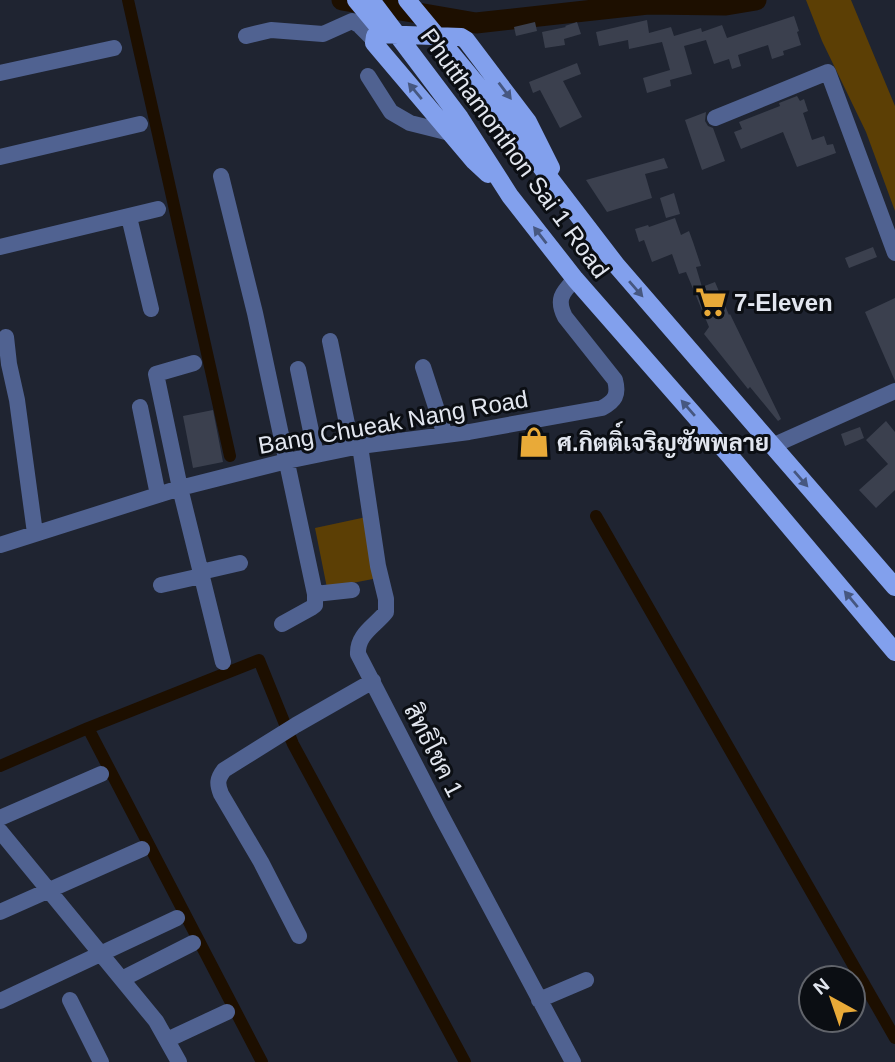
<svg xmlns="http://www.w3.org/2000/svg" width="895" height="1062" viewBox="0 0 895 1062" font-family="Helvetica,Sarabun,sans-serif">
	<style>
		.green { fill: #5c3f05 }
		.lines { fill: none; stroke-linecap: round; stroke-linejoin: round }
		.canal { stroke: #1d0f00; stroke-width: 12 }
		.river { stroke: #1d0f00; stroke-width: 21 }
		.building { fill: #3b404e }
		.minor { stroke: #506291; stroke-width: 16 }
		.major { stroke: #82a0ed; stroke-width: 18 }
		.oneway { fill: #465780 }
		.labels { text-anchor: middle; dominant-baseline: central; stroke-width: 6; stroke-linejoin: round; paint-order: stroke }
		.street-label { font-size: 24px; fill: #e2e6ef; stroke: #0b0e13 }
		.poi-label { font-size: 24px; font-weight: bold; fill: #e2e6ef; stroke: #0b0e13; text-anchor: start }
	</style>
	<rect width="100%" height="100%" fill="#1f2431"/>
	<path class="green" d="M806,0H851L895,106V211L866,132L822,41Z
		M371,516L383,577L327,588L315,528Z"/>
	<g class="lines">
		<path class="canal" d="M128,0L230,456
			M646,0L648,4
			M724,0L726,5
			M596,516L895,1038
			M88,728L262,1062
			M0,766L88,728L259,660L293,744L465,1062"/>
		<path class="river" d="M342,0L476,23L648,4L726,5L756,0"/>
	</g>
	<path class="building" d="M794,16L799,31L797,32L801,45L783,51L784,55L772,59L768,45L738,55L741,66L732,69L729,59L714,64L706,40L684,46L692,74L670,80L671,86L647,93L643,78L670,70L662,42L629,49L628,40L599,46L596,32L647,20L649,33L671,27L674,36L701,28L702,32L722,25L727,38Z
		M535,22L537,31L516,36L514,27Z
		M577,22L581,34L564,39L565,45L545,48L542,32L566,27L565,26Z
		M577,63L581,74L563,81L582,117L560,128L540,90L533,93L529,82Z
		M797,96L800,101L804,99L808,111L803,113L812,140L824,136L827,145L833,144L836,153L797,167L783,132L741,149L734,132L742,129L739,122L780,106L779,103Z
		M706,112L705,121L708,126L713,128L725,161L702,170L685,120Z
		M664,158L668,168L645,174L652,198L607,212L586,180Z
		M674,193L680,214L666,218L660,198Z
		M675,218L681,235L689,231L693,242L701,266L696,267L702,287L715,282L729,315L730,314L781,419L778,421L750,387L748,389L704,334L709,327L686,272L679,274L672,254L652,262L644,240L639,242L635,229L648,225L649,227Z
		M873,247L877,257L849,268L845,258Z
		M895,298V381L865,312Z
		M213,410L223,462L193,468L183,416Z
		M886,421L895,432V490L876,508L859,490L888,464L866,440Z
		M860,427L864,438L845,446L841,434Z"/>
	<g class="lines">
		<path class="minor" d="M246,36L271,30L323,34L352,21L359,25L374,40
			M0,73L114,48
			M368,76L391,112L410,123L450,133
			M715,118L828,72L895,253
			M0,157L140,124
			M221,176L255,313L315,594
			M129,217L151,309
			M0,247L158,209
			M6,337L9,364L17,400L35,533
			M330,341L352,448
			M194,363L156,374L180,488L223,662
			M423,367L445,435
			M298,369L316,455
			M140,407L158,495
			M360,446L378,566L386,599V612C375,626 357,634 358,654L441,815L573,1062
			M772,446L895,391
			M0,545L180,488L287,461L360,446L469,432L602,408C615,401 619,395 615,380L565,317C556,299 562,293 575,279
			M201,572L240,563
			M161,585L201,576
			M282,624L311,608L315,605V594L352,590
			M0,818L101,774
			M0,831L156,1021L179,1062
			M0,912L142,849
			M299,936L261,862L221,794C217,784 217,779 224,770L296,725L373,681
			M122,979L193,943
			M70,1000L101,1062
			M539,1000L586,980
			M0,1001L177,918
			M167,1040L227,1012"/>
		<path class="major" d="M356,0L376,24
			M371,0L460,118L510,196L575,279L730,456L895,652
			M407,0L489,99L617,266L895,587
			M488,174L474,161L374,43L375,36L378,34L461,37L466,40L528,122L551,168"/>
	</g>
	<defs><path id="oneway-solid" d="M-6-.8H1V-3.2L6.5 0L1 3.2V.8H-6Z" transform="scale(1.75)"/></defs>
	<g class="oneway">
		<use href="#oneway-solid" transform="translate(415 91) rotate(-130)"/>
		<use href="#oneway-solid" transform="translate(505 91) rotate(53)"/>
		<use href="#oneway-solid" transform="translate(540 235) rotate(-128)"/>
		<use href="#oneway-solid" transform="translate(636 289) rotate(49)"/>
		<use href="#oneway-solid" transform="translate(688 408) rotate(-131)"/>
		<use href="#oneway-solid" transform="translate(801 479) rotate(49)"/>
		<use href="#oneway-solid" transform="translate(851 599) rotate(-130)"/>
	</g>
	<defs>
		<symbol id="supermarket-bare" viewBox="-9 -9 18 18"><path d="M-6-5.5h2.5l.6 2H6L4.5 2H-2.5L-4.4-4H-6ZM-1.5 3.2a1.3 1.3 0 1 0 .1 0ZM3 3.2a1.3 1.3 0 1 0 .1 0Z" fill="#e9aa38" stroke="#0b0e13" stroke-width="2.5" paint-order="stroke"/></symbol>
		<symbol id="shop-bare" viewBox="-9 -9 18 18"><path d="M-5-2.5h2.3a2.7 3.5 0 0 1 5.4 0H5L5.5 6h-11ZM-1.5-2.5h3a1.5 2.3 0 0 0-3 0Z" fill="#e9aa38" stroke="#0b0e13" stroke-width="2.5" paint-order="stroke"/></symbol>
	</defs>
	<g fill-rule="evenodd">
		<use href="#supermarket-bare" x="689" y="280" width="44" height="44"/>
		<use href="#shop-bare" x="512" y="420" width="44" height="44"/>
	</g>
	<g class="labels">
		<g class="street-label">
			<text transform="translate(515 153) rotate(54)">Phutthamonthon Sai 1 Road</text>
			<text transform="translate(393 422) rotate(-10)">Bang Chueak Nang Road</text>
			<text transform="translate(434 750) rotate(63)">สิทธิโชค 1</text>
		</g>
		<g class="poi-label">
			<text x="734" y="302">7-Eleven</text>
			<text x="557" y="442">ศ.กิตติ์เจริญซัพพลาย</text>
		</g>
	</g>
	<g transform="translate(832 999) rotate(320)"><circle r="33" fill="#0b0e13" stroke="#61646b" stroke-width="2"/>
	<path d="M0-5L12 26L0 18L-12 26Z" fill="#e9aa38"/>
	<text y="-10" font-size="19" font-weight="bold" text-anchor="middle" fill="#e2e6ef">N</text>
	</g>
</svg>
